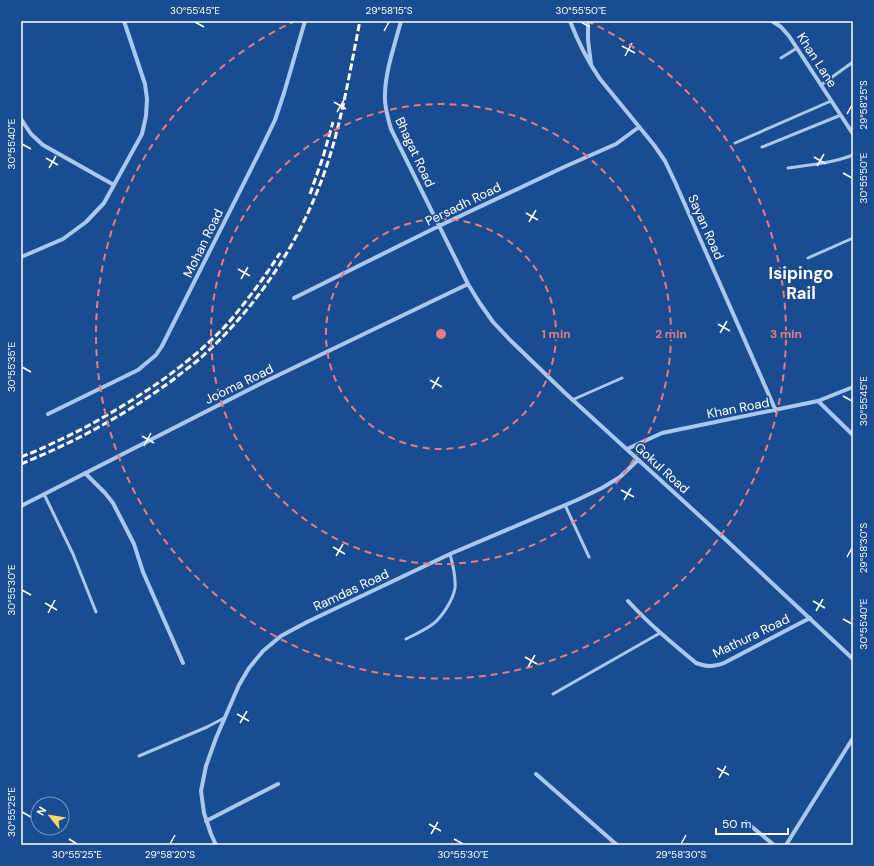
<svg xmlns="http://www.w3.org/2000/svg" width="874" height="866" viewBox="0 0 874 866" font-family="'DM Sans',sans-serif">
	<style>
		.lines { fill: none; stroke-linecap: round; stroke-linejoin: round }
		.service { stroke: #a9c7ef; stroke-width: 3 }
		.minor { stroke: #a9c7ef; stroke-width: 4 }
		.rail { stroke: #fff; stroke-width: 3; stroke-dasharray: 7 3; stroke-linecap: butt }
		.ticks { fill: none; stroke: #fff; stroke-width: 1.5 }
		.ring { fill: none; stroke: #e67e7e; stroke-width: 2; stroke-dasharray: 7 5 }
		.labels { text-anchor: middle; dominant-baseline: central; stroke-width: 3.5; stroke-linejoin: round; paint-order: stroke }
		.street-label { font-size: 13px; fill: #fff; stroke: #1a4c91 }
		.district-label { font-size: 17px; font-weight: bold; fill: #fff; stroke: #1a4c91 }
		.centre { fill: #e67e7e; stroke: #1a4c91; stroke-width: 2 }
		.ring-label { font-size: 12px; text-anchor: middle; font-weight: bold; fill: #e67e7e; stroke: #1a4c91; stroke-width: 3.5; stroke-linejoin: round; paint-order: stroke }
		.neatline { fill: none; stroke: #fff; stroke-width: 1.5 }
		.ticks-label { font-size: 10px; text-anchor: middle; fill: #fff }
	</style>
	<rect width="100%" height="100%" fill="#1a4c91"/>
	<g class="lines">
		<path class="service" d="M781,58L797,48
			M821,85L853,62
			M735,143L831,101
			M762,147L841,115
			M788,168C810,165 832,163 853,155
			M808,258L853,238
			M572,400L622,378
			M44,494L73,554L96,612
			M565,505L589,557
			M406,639C414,635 425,630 433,624C442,617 453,600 455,588C456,577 453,565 450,554
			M553,694L660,633
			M139,756L207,727L224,718"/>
		<path class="minor" d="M401,21C395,44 385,72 385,95C384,106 388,118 391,129L468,284L479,302L493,322L510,340L564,392L725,539L853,659
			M570,21C578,42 587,60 600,79L654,145L665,161L675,182L776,411
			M588,21V40L591,64
			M772,21L781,27L789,36L853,134
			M21,119L31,134L43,145L114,185
			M21,257L63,239L86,222L104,203L142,134L146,116L147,99L145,84L124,21
			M294,298L439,226L564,167L616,144L639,127
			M818,401L853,435
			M48,414L138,370L156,355L162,346L262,147L275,120L284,93L305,21
			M627,449L662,433L818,401L853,387
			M85,473L105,493L113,503L134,544L143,572L183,663
			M21,506L264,382L468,284
			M628,601C649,624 672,643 696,663C707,667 714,667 724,663L810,618
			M536,774L617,845
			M206,821L278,784
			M746,822L774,845
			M216,845L211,834L204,813L201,791L206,766L216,738L239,685L249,668L263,651L281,636L307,622L450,554L577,500L602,488L620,477L638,460
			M786,845L853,738"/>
		<path class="rail" d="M310,194L323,157L333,122
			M21,457C42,449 64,438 84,428C137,399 189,366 230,321C248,299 265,277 280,253
			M21,464C75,442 127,414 174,379C185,370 197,362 207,352C261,302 302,238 326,168C342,121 350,70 360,21"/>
	</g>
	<path class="ticks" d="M195,22L204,27M581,22L590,27M384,31L389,22M622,46L635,53M625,56L632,43M334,102L346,109M337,112L344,100M847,114L852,105M22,144L31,149M814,157L826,164M46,158L58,165M817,166L824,154M49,168L56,156M843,173L852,178M526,213L538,220M529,222L536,210M238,269L250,276M241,279L248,267M718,324L730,331M720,333L727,321M22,367L31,372M430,380L442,387M432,389L439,377M843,396L852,401M142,436L154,443M144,446L151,433M621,490L634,497M624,500L631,488M333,547L345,554M336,556L343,544M847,557L852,548M22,590L31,595M813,601L825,608M45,603L57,610M816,611L823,599M48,613L55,600M843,619L852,624M525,657L537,664M528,667L535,655M237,714L249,721M240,723L247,711M717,768L729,775M719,778L726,766M22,812L31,817M429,824L441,831M431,834L438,822M69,839L77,844M454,839L463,844M170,844L175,835M681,844L686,835"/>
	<g class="ring">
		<circle cx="441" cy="334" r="115"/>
		<circle cx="441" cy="334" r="230"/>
		<path d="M587 21A345 345 0 1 1 295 21"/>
	</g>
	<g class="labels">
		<g class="street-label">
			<text transform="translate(817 60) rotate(57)">Khan Lane</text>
			<text transform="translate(415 152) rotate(65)">Bhagat Road</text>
			<text transform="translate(463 204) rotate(-26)">Persadh Road</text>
			<text transform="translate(706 227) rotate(66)">Sayan Road</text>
			<text transform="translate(203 243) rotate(-64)">Mohan Road</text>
			<text transform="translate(239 384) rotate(-26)">Jooma Road</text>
			<text transform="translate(738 408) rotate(-11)">Khan Road</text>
			<text transform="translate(662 468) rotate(42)">Gokul Road</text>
			<text transform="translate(351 590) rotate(-25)">Ramdas Road</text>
			<text transform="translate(751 636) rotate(-26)">Mathura Road</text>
		</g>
		<g class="district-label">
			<text x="801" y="273">Isipingo<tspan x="801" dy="20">Rail</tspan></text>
		</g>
	</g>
	<circle cx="441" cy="334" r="6" class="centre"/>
	<g class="ring-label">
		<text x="556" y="338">1 min</text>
		<text x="671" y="338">2 min</text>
		<text x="786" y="338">3 min</text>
	</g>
	<rect width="874" height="866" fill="none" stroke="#1a4c91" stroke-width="44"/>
	<g transform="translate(50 816) rotate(300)"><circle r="19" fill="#1a4c91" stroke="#7694bd"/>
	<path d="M0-3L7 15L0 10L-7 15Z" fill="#ffd667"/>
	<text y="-6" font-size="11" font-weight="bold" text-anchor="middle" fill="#ffffff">N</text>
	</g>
	<path d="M716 828v6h72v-6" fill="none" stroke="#ffffff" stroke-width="2"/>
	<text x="722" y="828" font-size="12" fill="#ffffff" stroke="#1a4c91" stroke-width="3" paint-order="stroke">50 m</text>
	<rect x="22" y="22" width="830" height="822" class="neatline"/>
	<g class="ticks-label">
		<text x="195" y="14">30°55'45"E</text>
		<text x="389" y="14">29°58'15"S</text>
		<text x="581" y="14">30°55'50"E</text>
		<text transform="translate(863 105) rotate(-90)" y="4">29°58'25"S</text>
		<text transform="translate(11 144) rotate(-90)" y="4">30°55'40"E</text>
		<text transform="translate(863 178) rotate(-90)" y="4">30°55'50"E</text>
		<text transform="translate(11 367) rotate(-90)" y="4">30°55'35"E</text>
		<text transform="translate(863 401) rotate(-90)" y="4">30°55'45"E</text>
		<text transform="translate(863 548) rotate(-90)" y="4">29°58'30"S</text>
		<text transform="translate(11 590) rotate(-90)" y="4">30°55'30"E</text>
		<text transform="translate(863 624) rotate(-90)" y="4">30°55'40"E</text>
		<text transform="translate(11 812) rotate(-90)" y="4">30°55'25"E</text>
		<text x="77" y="858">30°55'25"E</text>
		<text x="170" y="858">29°58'20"S</text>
		<text x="463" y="858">30°55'30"E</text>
		<text x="681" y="858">29°58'30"S</text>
	</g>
</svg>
